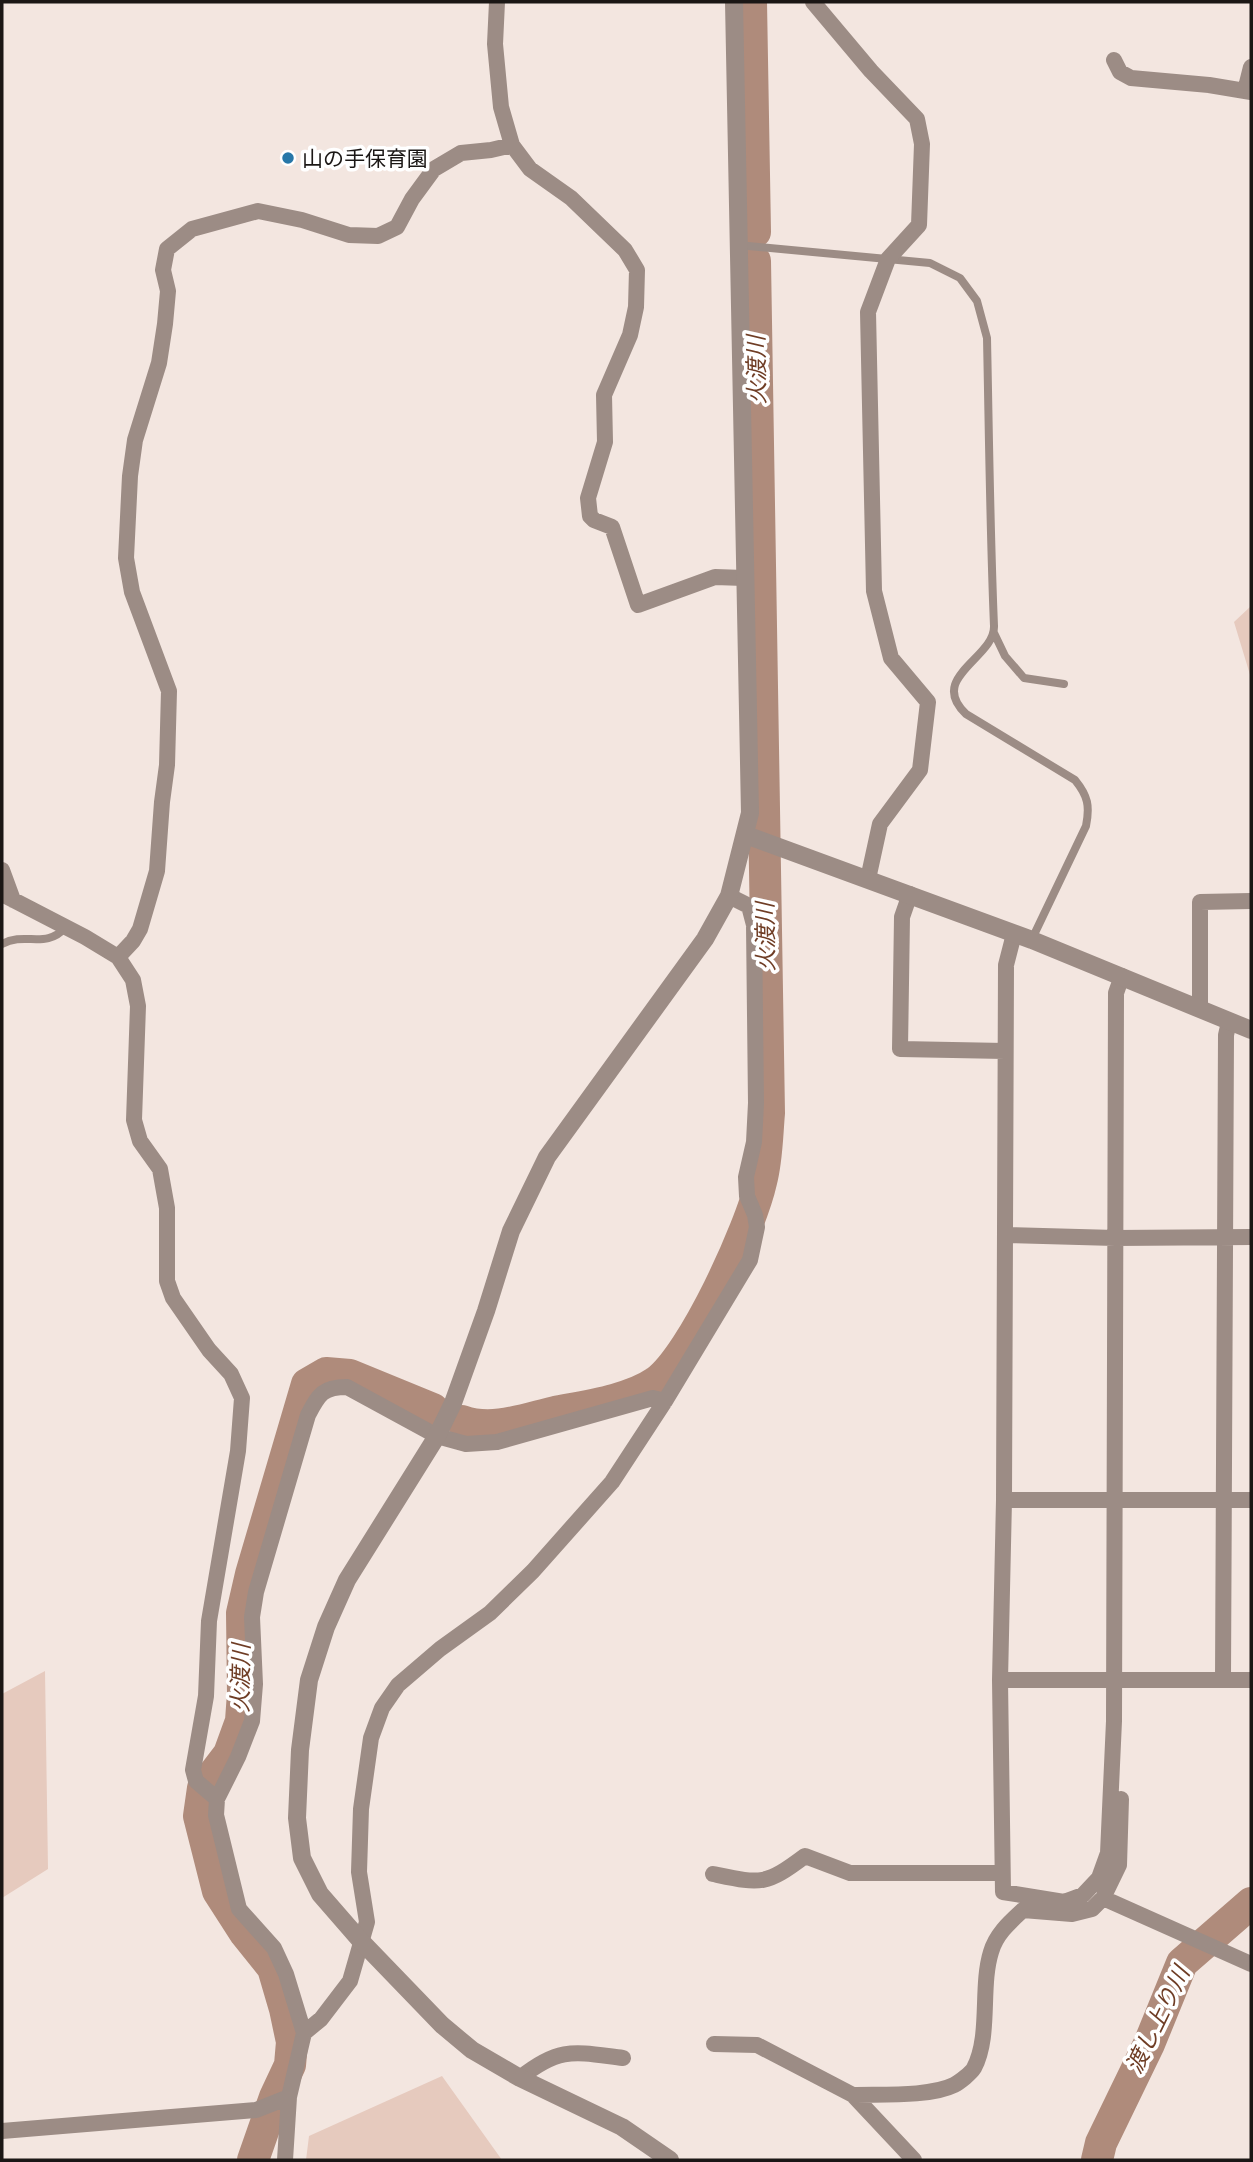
<svg xmlns="http://www.w3.org/2000/svg" width="1253" height="2162" viewBox="0 0 1253 2162" font-family="'Work Sans','Noto Sans JP',sans-serif">
	<style>
		.green { fill: #e6cabe }
		.lines { fill: none; stroke-linecap: round; stroke-linejoin: round }
		.river { stroke: #af8b7b; stroke-width: 32 }
		.service { stroke: #9c8c85; stroke-width: 8 }
		.minor { stroke: #9c8c85; stroke-width: 16 }
		.tertiary { stroke: #9c8c85; stroke-width: 18 }
		.poi-dot { fill: #2777a8; stroke: #fff; stroke-width: 2.5 }
		.labels { text-anchor: middle; dominant-baseline: central; stroke-width: 7; stroke-linejoin: round; paint-order: stroke }
		.poi-label { font-size: 21px; fill: #1b1715; stroke: #fff; text-anchor: start }
		.water-label { font-size: 23px; font-style: italic; fill: #6f3d25; stroke: #fff }
	</style>
	<rect width="100%" height="100%" fill="#f3e6e0"/>
	<path class="green" d="M1251,606V678L1234,622Z
		M45,1671L48,1869L2,1898V1694Z
		M442,2076L502,2160H306L309,2136Z"/>
	<g class="lines">
		<path class="river" d="M751,2L755,232
			M462,1421C492,1432 525,1419 555,1412C586,1406 630,1400 656,1382C693,1355 751,1227 761,1182C767,1160 767,1135 769,1113L755,261
			M253,2160L275,2097L290,2065L292,2042L285,2009L273,1968L245,1933L218,1891L199,1816L203,1788L229,1754L241,1721L243,1693L242,1613L251,1574L307,1384L326,1373L350,1375L433,1409
			M1097,2160L1101,2143L1149,2044L1182,1963L1251,1903"/>
		<path class="service" d="M738,245L930,263L960,278L977,301L987,338C989,434 990,530 994,626C995,658 927,677 966,714L1075,780C1088,796 1090,806 1086,826L1032,939
			M994,633L1005,656L1024,678L1064,684
			M2,944C26,931 45,950 66,927"/>
		<path class="minor" d="M497,2L495,44L501,107L512,145L530,169L571,198L625,250L637,270L636,307L630,335L604,395L605,442L588,498L590,516L594,520L612,527L638,605L715,577L744,578
			M813,2L871,71L917,119L922,144L919,225L888,259L868,312L874,591L891,658L928,702L920,770L880,824L868,879
			M1114,60L1120,72L1131,78L1209,85L1251,92
			M1245,91L1251,67
			M2,870L13,900
			M2,894L85,937L118,957L133,980L138,1006L134,1120L140,1141L160,1169L167,1208V1281L173,1298L209,1350L231,1374L242,1398L238,1451L209,1621L206,1696L193,1770L196,1781L217,1799
			M910,894L902,917L900,1049L1005,1051
			M1014,934L1006,965L1004,1500L1000,1680L1003,1892L1064,1902L1083,1895L1099,1878L1108,1853L1114,1721L1116,993L1122,976
			M118,957L133,941L140,929L157,871L162,802L167,765L169,691L132,592L126,558L130,476L135,440L159,363L165,324L168,291L163,270L167,249L192,229L258,211L302,220L349,235L378,236L397,227L412,199L434,169L461,153L491,150L512,145
			M1200,1009V902L1251,901
			M1005,1235L1115,1238L1251,1237
			M1004,1500H1251
			M1223,1679L1226,1035L1229,1022
			M1000,1680H1251
			M713,1874C761,1884 765,1886 805,1856L850,1873H1002
			M1103,1898L1251,1964
			M304,2033L321,2019L350,1981L367,1922L359,1872L361,1809L371,1738L382,1708L398,1685L440,1649L490,1613L533,1571L612,1482L665,1401L750,1260L757,1227L755,1215L747,1196L746,1177L754,1142L756,1103L754,925L749,906L729,896
			M714,2044L757,2045L853,2095L914,2160
			M520,2078C560,2046 575,2052 623,2058
			M853,2095C880,2094 930,2097 954,2085C960,2082 971,2073 974,2068C991,2036 980,1987 991,1952C996,1934 1010,1922 1023,1910L1072,1914L1092,1909L1103,1898L1119,1865L1121,1799
			M2,2131L256,2110L289,2097
			M285,2160L289,2097L304,2033L286,1974L274,1948L239,1909L216,1815L217,1799L238,1757L252,1721L255,1684L252,1617L256,1592L308,1415C319,1394 323,1387 347,1387L437,1436L466,1444L497,1442L653,1398L665,1401"/>
		<path class="tertiary" d="M746,835L1032,940L1251,1030
			M670,2160L622,2127L520,2078L472,2050L442,2025L360,1940L320,1894L302,1858L297,1818L300,1750L309,1680L326,1627L347,1580L437,1436L453,1403L486,1311L511,1231L547,1157L705,939L729,896L750,813L734,2"/>
	</g>
	<circle class="poi-dot" cx="288" cy="158" r="7"/>
	<g class="labels">
		<g class="poi-label">
			<text x="302" y="158">山の手保育園</text>
		</g>
		<g class="water-label">
			<text transform="translate(757 370) rotate(-91)">火渡川</text>
			<text transform="translate(766 937) rotate(-91)">火渡川</text>
			<text transform="translate(241 1678) rotate(-89)">火渡川</text>
			<text transform="translate(1158 2020) rotate(-64)">渡し上り川</text>
		</g>
	</g>
	<rect width="1253" height="2162" fill="none" stroke="#1b1715" stroke-width="7"/>
</svg>
